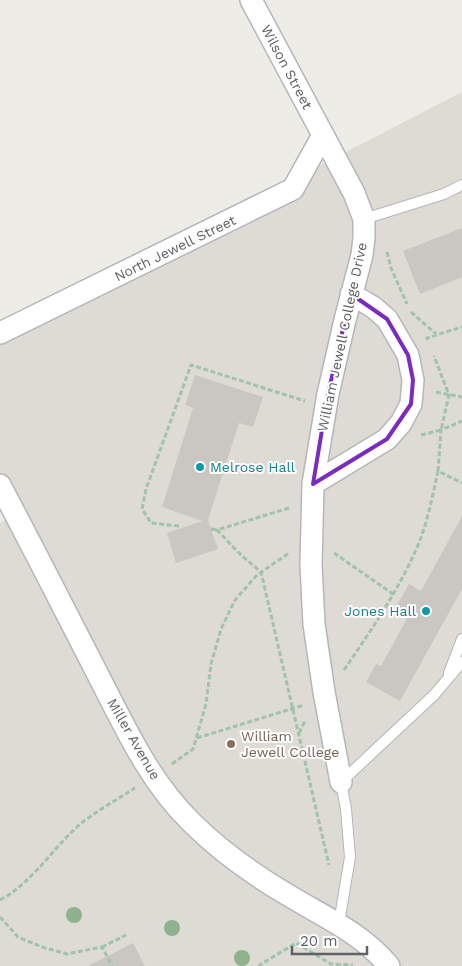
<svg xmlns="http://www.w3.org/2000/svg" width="462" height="966" viewBox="0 0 462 966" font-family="'Work Sans',sans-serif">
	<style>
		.education { fill: #dedbd5 }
		.building { fill: #cac7c3 }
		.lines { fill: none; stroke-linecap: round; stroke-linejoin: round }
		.lane-casing { stroke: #b4b6b9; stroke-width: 12 }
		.street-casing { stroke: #b4b6b9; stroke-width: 24 }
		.path { stroke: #a0c3a9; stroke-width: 3; stroke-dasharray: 5 2.5; stroke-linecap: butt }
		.lane { stroke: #fff; stroke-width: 10 }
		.street { stroke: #fff; stroke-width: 21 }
		.tree { fill: #8eb28c }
		.marked { fill: none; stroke: #7b2cbf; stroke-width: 4; stroke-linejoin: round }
		.culture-dot { fill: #0f9aa8; stroke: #fff; stroke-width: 2 }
		.education-dot { fill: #8d6e63; stroke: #fff; stroke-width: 2 }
		.labels { text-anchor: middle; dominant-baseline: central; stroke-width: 4; stroke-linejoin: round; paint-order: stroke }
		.street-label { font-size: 14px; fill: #5e6165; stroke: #fff }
		.culture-label { font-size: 14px; fill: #0d838f; stroke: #fff; text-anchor: start }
		.education-label { font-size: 14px; fill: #785e54; stroke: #fff; text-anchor: start }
	</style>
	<rect width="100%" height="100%" fill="#eeece7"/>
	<path class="education" d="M462,92V966H0V523L15,515L0,485V331Z"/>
	<path class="building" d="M462,228V277L420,294L403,251Z
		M195,375L263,397L253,427L239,423L208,520L218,549L176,563L167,533L202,521L162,507L193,408L185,405Z
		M462,516V589L400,701L366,682L376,664L381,666L409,615L396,607L409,584L421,591Z
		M133,943L145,966H88Z"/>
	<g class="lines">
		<defs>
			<path id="lane" d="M364,219L444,194L462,185
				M449,673L462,639
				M339,923L350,857L346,809L341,782L434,695L462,662"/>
			<path id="street" d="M251,0L354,193L364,219V238L362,255L345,320L328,394L313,484L311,565L314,624L324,692L341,782
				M0,333L293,189L323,135
				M313,484L387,439L401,423L411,404L413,380L408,355L387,319L373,307L351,294
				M0,485C32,546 64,608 95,669C123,723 148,780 191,822C219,850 254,875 288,895C324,917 362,933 389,966"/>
		</defs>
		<use href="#lane" class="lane-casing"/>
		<use href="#street" class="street-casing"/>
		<path class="path" d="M387,252L391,268L407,304
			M411,312L436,334
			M428,340L427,338L462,327
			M436,392L462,397
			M421,435L441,430L449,395L434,356
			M438,471L441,430L462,421
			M289,508L217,530L242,556L261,572L329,865
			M179,526L151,523L142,509L146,489L191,365L305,401
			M211,529L217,530
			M334,553L393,594
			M344,670C370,632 396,594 415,552C427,526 432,498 438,471L462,483
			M299,733L305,721
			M197,738L304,705
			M172,764L193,749L206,704L211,664L221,629L235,600L257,575L289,553
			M0,900C34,882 54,845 84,821C100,809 118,799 135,788
			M0,917L18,937L42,947L67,954L102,947L112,966
			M102,947L126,935
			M258,966L296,943L331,964L353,965"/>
		<use href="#lane" class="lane"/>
		<use href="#street" class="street"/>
	</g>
	<g class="tree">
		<circle cx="74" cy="915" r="8"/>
		<circle cx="172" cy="928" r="8"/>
		<circle cx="242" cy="958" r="8"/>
	</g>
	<path class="marked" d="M351,294L387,319L408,355L413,380L411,404L387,439L313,484L328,394Z"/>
	<g class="culture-dot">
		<circle cx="200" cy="467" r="5"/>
		<circle cx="426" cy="611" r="5"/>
	</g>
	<circle class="education-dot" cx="231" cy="744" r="5"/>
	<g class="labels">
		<g class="street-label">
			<text transform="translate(287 67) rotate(62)">Wilson Street</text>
			<text transform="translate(175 248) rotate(-26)">North Jewell Street</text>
			<text transform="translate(342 337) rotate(-78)">William Jewell College Drive</text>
			<text transform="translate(134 739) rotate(60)">Miller Avenue</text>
		</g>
		<g class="culture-label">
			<text x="210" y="467">Melrose Hall</text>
			<text x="416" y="611" text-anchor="end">Jones Hall</text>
		</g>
		<g class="education-label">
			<text x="241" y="736">William<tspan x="241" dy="16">Jewell College</tspan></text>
		</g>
	</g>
	<path d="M292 946v8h75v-8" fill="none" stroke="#5e6165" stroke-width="2.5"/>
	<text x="300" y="946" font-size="15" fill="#5e6165" stroke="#ffffff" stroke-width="4" paint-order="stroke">20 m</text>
</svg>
